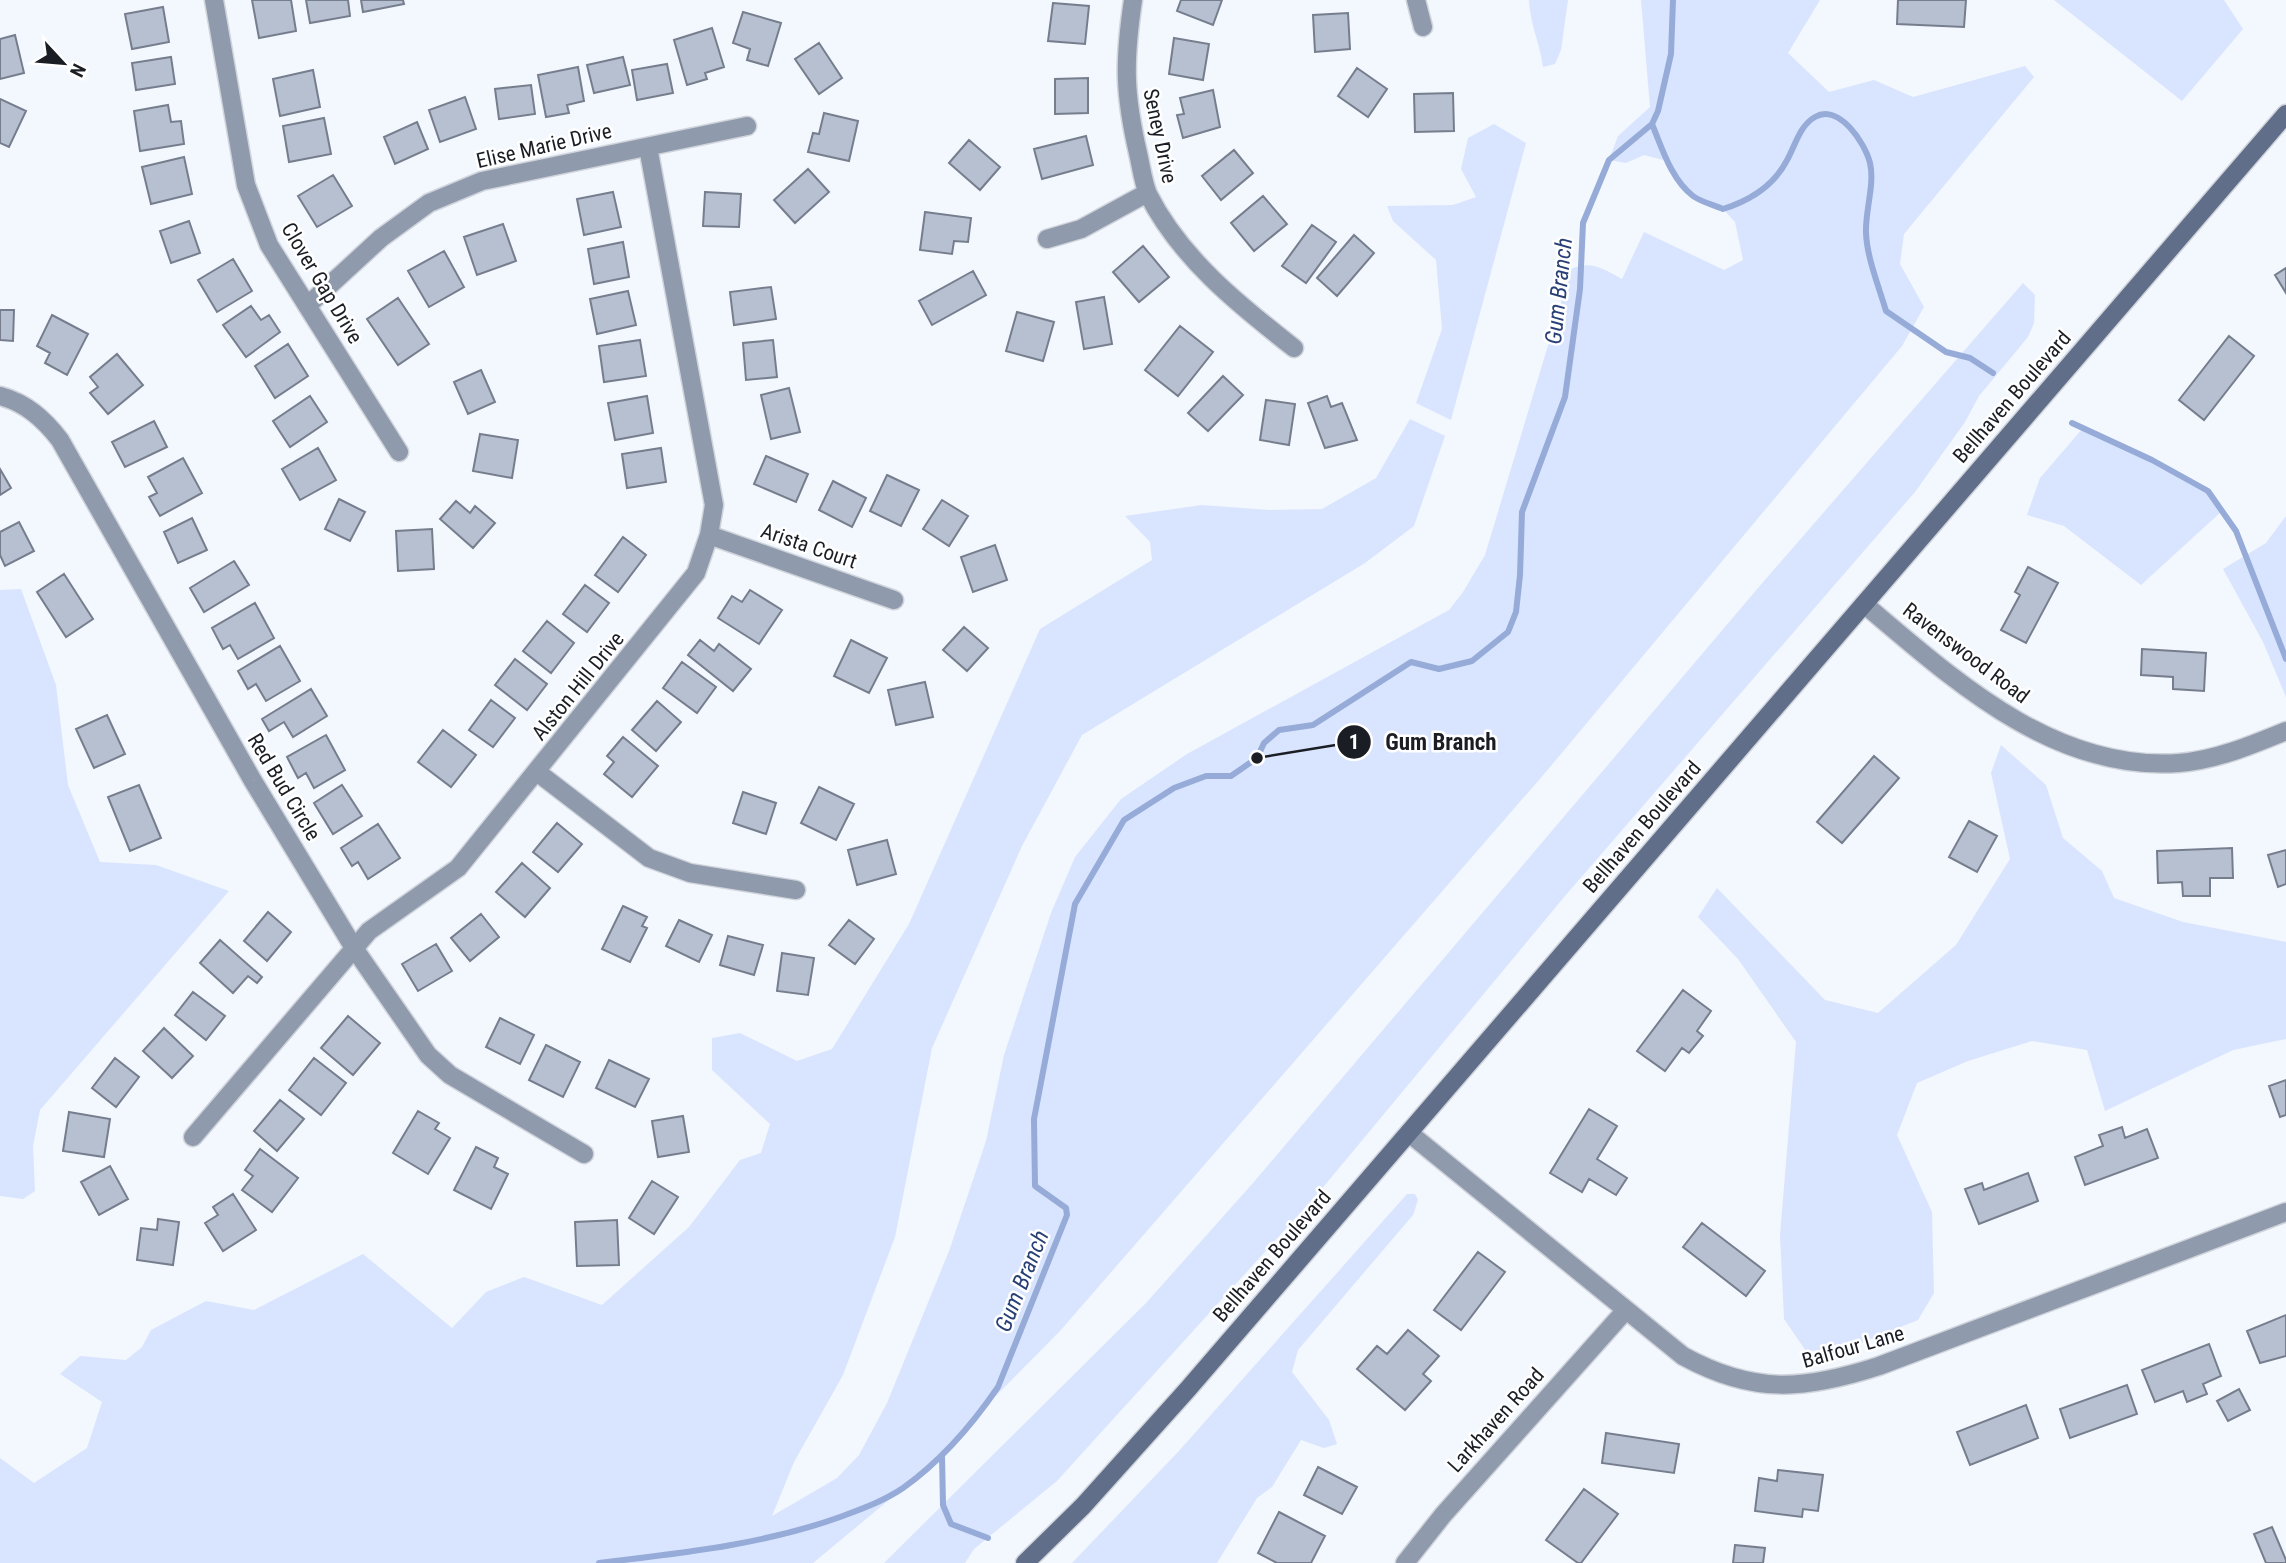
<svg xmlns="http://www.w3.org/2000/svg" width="2286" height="1563" viewBox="0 0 2286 1563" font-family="'Roboto Condensed',sans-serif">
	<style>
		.green { fill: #d9e5fe }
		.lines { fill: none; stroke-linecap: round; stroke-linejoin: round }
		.stream { stroke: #96abd7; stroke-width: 6 }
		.building { fill: #b7c0d1; stroke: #767e8e; stroke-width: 2 }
		.minor-casing { stroke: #d0d4db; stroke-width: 21 }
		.secondary-casing { stroke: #d0d4db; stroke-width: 21 }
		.minor { stroke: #909aad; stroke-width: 18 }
		.secondary { stroke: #606e89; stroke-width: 18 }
		.labels { text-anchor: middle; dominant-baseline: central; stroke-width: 5; stroke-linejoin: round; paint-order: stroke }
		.street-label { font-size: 21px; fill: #1a1d24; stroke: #fff }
		.water-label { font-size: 23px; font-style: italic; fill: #294077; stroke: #fff }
		.leader { fill: none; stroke: #1a1d24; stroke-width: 2.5 }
		.callout-dot { fill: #1a1d24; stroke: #fff; stroke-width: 2.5 }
		.mark-label { font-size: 21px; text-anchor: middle; font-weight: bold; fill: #fff }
		.callout-label { font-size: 23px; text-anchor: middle; font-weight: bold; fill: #1a1d24; stroke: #fff; stroke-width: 5; stroke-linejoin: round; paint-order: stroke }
	</style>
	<rect width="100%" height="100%" fill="#f3f7fe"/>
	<path class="green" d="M1529,0H1568L1561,50L1555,64L1543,67C1540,44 1530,24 1529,0Z
		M1641,0H1820L1788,53L1829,92L1874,80L1913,97L2025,66L2034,77L1904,234L1900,264L1924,307L1902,346L1545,773L1060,1331L982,1410L942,1456L813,1563H0V1458L34,1483L87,1448L102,1402L60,1374L80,1356L126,1360L142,1347L151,1330L206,1301L254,1310L363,1254L452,1328L486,1292L524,1277L602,1305L689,1227L740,1160L761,1153L770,1124L712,1070V1038L740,1033L797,1061L832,1049L909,924L1040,629L1152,560L1150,542L1125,516L1202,505L1269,510L1322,509L1376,478L1410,419L1445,436L1414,526L1365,563L1082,735L1022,846L932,1048L895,1237L843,1375L794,1462L772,1516L837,1478L859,1455L887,1403L949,1251L986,1141L1004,1055L1051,913L1075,857L1121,799L1187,754L1449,610L1463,592L1485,555L1571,269C1592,260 1603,269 1622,279L1644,232L1724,270L1743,260L1735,222L1723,209L1693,197L1667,161L1644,155L1626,163L1609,160L1618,136L1650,107Z
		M2054,0H2224L2243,29L2182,101Z
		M1494,124L1526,143L1451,420L1416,403L1442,329L1436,260L1393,221L1387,206L1453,205L1476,197L1461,169L1468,138Z
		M2023,283L2035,295L2034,323L2028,337L1979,396L1965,422L1915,492L1565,896L1320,1191L1057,1481L974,1549L965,1563H884L1146,1303L1253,1183L1764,581Z
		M2083,428L2208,491L2222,511L2141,585L2064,526L2027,515L2040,478Z
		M2286,516V697L2263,642L2223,569L2266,543Z
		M21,589L56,685L68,785L100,862L156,865L229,891L40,1110L33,1146L35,1191L23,1199L0,1196V590Z
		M2001,745L2046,785L2063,838L2102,871L2114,898L2183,922L2286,942V1039L2233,1050L2105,1111L2087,1050L2032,1041L1968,1061L1917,1083L1897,1135L1932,1212L1934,1293L1918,1320L1846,1349L1806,1351L1784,1319L1780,1235L1796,1042L1738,959L1698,917L1717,888L1825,1000L1878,1013L1956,945L2010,859L1991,773Z
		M1407,1194H1415L1418,1200L1413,1215L1298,1350L1292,1372L1329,1420L1337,1444L1324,1448L1301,1440L1272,1487L1257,1498L1217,1563H1072L1178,1452Z"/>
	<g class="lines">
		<path class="stream" d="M1652,124C1662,148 1671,179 1693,196C1701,202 1714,205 1723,209C1748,201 1773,186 1786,162C1795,147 1799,126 1815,117C1839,103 1865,143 1870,163C1875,184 1865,211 1866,233C1867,258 1879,287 1886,311L1946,352L1970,358L1993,373
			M2072,423L2152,460L2208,491L2236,531L2286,659
			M942,1456L943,1505L951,1524L988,1538
			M599,1563C681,1553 762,1545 840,1517C861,1509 884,1501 903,1488C941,1461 972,1425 998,1387L1067,1215L1066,1208L1035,1186L1034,1119L1075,904L1124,820L1174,788L1206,776H1231L1257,758L1264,743L1279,730L1313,725L1411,662L1439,669L1472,661L1508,632L1516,612L1520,575L1522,512L1565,397L1580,289L1583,223L1609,160L1652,124L1658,111L1671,54L1673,0"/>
	</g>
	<path class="building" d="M252,0H291L296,31L259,38Z
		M306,0H348L350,16L310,23Z
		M361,0H403L404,4L363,12Z
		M1181,0H1222L1213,25L1177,11Z
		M1898,0H1966L1964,27L1897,24Z
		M1053,3L1089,6L1085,44L1048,41Z
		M163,7L169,42L132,49L125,14Z
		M743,12L781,23L768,66L747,60L750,49L733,43Z
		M1348,13L1350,49L1315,52L1313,15Z
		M712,28L724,67L705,73L707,79L687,85L674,40Z
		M15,35L24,73L0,79V39Z
		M1174,38L1209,44L1203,80L1169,74Z
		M819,43L842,78L819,94L795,59Z
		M171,57L175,84L136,90L132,63Z
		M623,57L630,85L594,93L587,65Z
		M667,64L673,93L637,100L632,70Z
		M578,67L584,101L567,105L569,113L546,117L538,75Z
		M1357,68L1387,89L1368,117L1338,96Z
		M313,70L320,107L280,116L273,79Z
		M1088,78V113L1055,114V79Z
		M531,85L535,114L499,119L495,89Z
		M1213,90L1220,127L1183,138L1177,115L1184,114L1180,98Z
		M1453,93L1454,131L1415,132L1414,94Z
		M465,97L476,129L440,142L429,110Z
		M0,99L26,111L9,147L0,143Z
		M168,105L171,122L181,121L184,144L140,151L134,111Z
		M824,113L858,121L849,161L808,152L813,133L819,134Z
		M324,118L331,154L289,162L283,126Z
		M417,122L428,149L395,164L384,137Z
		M1086,136L1093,165L1042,179L1034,149Z
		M969,140L1000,167L980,190L949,163Z
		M1234,150L1253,173L1221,200L1202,176Z
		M184,157L192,194L151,204L142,167Z
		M808,169L829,192L795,223L774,200Z
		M333,175L352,206L317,227L298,196Z
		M613,192L621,227L584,235L577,199Z
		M705,192L741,194L739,227L703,226Z
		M1263,196L1287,224L1254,251L1231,223Z
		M925,212L971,218L968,242L954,241L952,254L920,250Z
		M189,221L200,253L171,263L160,231Z
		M503,224L516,261L477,275L464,237Z
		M1312,225L1336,242L1306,283L1282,266Z
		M1354,235L1374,253L1337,296L1317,278Z
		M623,242L629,277L594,284L588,249Z
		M1143,246L1169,277L1139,302L1113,272Z
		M444,251L464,287L429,307L408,271Z
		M233,259L252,291L217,312L198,280Z
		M2286,268V293L2275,275Z
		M973,271L986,295L932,325L919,301Z
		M771,287L776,319L734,325L730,292Z
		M628,291L636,325L597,334L590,299Z
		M1104,297L1112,344L1084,349L1076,302Z
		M398,298L429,344L398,365L367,319Z
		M251,306L261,320L269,315L280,332L246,357L223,325Z
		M0,310H14L13,341L0,340Z
		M1017,312L1054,322L1043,361L1006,351Z
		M52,315L88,334L67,375L45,363L50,353L37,346Z
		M1180,326L1213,352L1178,396L1145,370Z
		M2229,336L2254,356L2204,420L2179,400Z
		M640,340L646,376L604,382L599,346Z
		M773,340L777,377L746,380L743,343Z
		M288,344L308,376L275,398L255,366Z
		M117,354L143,385L108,414L90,393L98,387L90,377Z
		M481,370L495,402L468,414L454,382Z
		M1223,376L1243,395L1208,431L1188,413Z
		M789,388L800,432L771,439L761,395Z
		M310,396L327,422L290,447L273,421Z
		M647,396L653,433L615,440L608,403Z
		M1327,396L1331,407L1342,403L1357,440L1325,448L1308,403Z
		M1266,400L1295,404L1289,445L1260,440Z
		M154,421L167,447L125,467L112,442Z
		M480,434L518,440L512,478L473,471Z
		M318,448L336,480L300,500L282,469Z
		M661,448L666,482L627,488L622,454Z
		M766,456L808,474L796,502L754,484Z
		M183,458L202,493L160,516L149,497L157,493L148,477Z
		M0,469L11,488L0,495Z
		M887,475L919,490L901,526L870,511Z
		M833,481L866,498L852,527L819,510Z
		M339,499L365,512L350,541L325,529Z
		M942,500L968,516L949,546L923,529Z
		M456,501L470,513L475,506L495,523L473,548L440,519Z
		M192,518L207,550L178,563L164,532Z
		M19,522L34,551L5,566L0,555V532Z
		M432,529L434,569L398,571L396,531Z
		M623,537L646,555L618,592L595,575Z
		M995,545L1007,580L973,592L961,557Z
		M234,561L249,585L204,612L190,588Z
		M2028,567L2058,583L2026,643L2001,630L2020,595L2015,592Z
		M64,574L93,619L66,637L37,592Z
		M585,585L609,603L587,632L563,614Z
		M750,590L782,610L759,644L718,618L732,596L742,602Z
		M255,603L274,638L238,659L230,645L223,649L212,628Z
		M547,621L574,643L551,673L523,651Z
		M964,627L988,648L967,671L943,650Z
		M700,640L714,651L719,644L751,669L733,691L688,655Z
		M851,640L887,658L869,693L834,676Z
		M280,646L300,681L266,701L256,684L248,689L238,671Z
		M2142,649L2206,653L2204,691L2173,689V677L2141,675Z
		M515,659L547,684L527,710L495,685Z
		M682,662L716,687L697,713L663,688Z
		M925,682L933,717L896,725L888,690Z
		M311,689L327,716L293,737L284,722L269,731L262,719Z
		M491,700L515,718L493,747L469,730Z
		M657,701L681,722L656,751L632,730Z
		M107,715L125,754L94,768L76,729Z
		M443,730L476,755L451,787L418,762Z
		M326,735L345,770L314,788L306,773L298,778L287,757Z
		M623,737L658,766L632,797L604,774L614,762L607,756Z
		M1874,756L1899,778L1842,843L1817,822Z
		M139,785L161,838L130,851L108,797Z
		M342,785L362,816L333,834L314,803Z
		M819,787L854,804L836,840L801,823Z
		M743,792L776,803L766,834L733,823Z
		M1969,821L1997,836L1977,872L1949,857Z
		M557,823L582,844L558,872L533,852Z
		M378,824L400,858L368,879L358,862L352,866L341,848Z
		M887,840L896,874L857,885L848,850Z
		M2232,848L2233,878H2210V896H2183L2182,882L2158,883L2157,851Z
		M2286,850V884L2278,887L2268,855Z
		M522,863L550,888L525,917L496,892Z
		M623,906L647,917L642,926L647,928L630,962L602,949Z
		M268,912L291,932L267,961L244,941Z
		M481,914L499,937L470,961L451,938Z
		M679,920L712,935L699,962L666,946Z
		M849,920L874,939L855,964L829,945Z
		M728,936L763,945L754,975L720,965Z
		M220,940L262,977L257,983L248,976L233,993L200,963Z
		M436,944L452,971L418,991L402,964Z
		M782,953L814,958L808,995L777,991Z
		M1683,990L1711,1011L1697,1031L1703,1036L1689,1053L1682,1048L1665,1071L1637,1051Z
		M193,992L225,1016L206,1040L175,1015Z
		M348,1016L380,1043L353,1075L321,1048Z
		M500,1018L534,1035L520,1064L486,1047Z
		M164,1028L193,1056L172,1078L143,1051Z
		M546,1045L580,1062L563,1097L529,1080Z
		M115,1058L139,1077L116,1107L92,1088Z
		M314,1058L346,1083L321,1115L289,1090Z
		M609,1060L649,1079L635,1107L596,1088Z
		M2286,1080V1115L2280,1117L2269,1086Z
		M280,1100L304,1119L277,1151L254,1131Z
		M1589,1109L1617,1126L1597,1159L1627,1178L1616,1195L1589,1179L1582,1192L1550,1173Z
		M418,1111L439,1123L435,1129L450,1138L428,1174L393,1153Z
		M69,1112L110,1119L104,1157L63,1151Z
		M683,1116L689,1152L658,1157L652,1121Z
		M2122,1127L2125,1138L2147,1129L2158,1158L2085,1185L2075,1157L2103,1146L2099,1135Z
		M476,1147L498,1158L494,1167L508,1174L491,1209L454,1190Z
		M260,1149L298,1178L272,1212L242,1190L253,1176L245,1170Z
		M110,1166L128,1199L99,1215L81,1182Z
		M2028,1173L2038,1201L1979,1224L1965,1189L1982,1183L1984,1190Z
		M652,1181L678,1197L654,1234L629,1218Z
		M233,1194L256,1230L223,1251L205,1223L218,1215L213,1207Z
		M158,1219L179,1222L173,1265L137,1260L141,1228L157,1230Z
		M617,1220L619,1265L577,1266L575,1222Z
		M1702,1223L1765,1271L1746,1296L1683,1247Z
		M1478,1252L1505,1272L1461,1330L1434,1310Z
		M2286,1315V1356L2260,1363L2247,1331Z
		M1408,1330L1439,1356L1423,1374L1431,1381L1405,1410L1357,1369L1377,1346L1387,1354Z
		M2209,1344L2221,1376L2203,1384L2207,1394L2187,1402L2183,1391L2155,1402L2142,1370Z
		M2127,1385L2137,1414L2070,1438L2060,1409Z
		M2239,1389L2250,1410L2228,1421L2217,1401Z
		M2026,1405L2038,1438L1970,1465L1957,1432Z
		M1606,1433L1679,1444L1674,1473L1602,1463Z
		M1318,1467L1357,1487L1342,1514L1304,1495Z
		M1778,1470L1823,1475L1818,1511L1803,1509L1802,1517L1755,1511L1759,1478L1777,1481Z
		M1584,1489L1618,1514L1581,1563H1578L1546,1540Z
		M1279,1512L1325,1536L1311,1563H1277L1258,1553Z
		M2272,1527L2286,1560V1563H2266L2254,1534Z
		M1735,1545L1765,1548L1763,1563H1733Z"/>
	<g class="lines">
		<defs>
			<path id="minor" d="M214,0L246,185L269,245L399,452
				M1133,0C1124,61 1124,93 1138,153C1141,166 1143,182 1148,194C1180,258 1239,305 1294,348
				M1416,0L1423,27
				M1047,239L1081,229L1147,193
				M307,306L381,238L429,203L482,181L747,126
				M0,396C26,403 44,419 60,440L253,781L354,948L428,1055L450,1075L584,1154
				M709,535L894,600
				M1864,604C1953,679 2053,772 2179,763C2216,760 2252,745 2286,731
				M537,772L649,858L690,873L796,890
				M1409,1133L1683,1356C1754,1395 1805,1390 1879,1366L2286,1212
				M193,1137L369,931L458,868L696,573L709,535L714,505L648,147
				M1405,1563L1443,1515L1625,1311"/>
			<path id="secondary" d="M1025,1563L1083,1506L1188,1389L2286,114"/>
		</defs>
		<use href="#minor" class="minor-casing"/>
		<use href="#secondary" class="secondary-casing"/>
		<use href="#minor" class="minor"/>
		<use href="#secondary" class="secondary"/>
	</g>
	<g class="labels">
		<g class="street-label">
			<text transform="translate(1160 136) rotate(78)">Seney Drive</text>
			<text transform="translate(544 146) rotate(-13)">Elise Marie Drive</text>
			<text transform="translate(322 283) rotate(59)">Clover Gap Drive</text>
			<text transform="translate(2012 397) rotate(-49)">Bellhaven Boulevard</text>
			<text transform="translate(809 546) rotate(19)">Arista Court</text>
			<text transform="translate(1966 653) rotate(37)">Ravenswood Road</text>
			<text transform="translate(578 686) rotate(-51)">Alston Hill Drive</text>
			<text transform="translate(284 787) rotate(59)">Red Bud Circle</text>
			<text transform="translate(1642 827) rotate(-49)">Bellhaven Boulevard</text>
			<text transform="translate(1272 1256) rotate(-49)">Bellhaven Boulevard</text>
			<text transform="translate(1853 1347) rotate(-16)">Balfour Lane</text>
			<text transform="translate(1496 1420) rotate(-48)">Larkhaven Road</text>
		</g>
		<g class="water-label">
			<text transform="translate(1559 291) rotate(-84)">Gum Branch</text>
			<text transform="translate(1022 1281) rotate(-68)">Gum Branch</text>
		</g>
	</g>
	<path class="leader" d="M1257 758L1354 742"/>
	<g class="callout-dot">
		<circle cx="1257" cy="758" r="7"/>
		<circle cx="1354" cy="742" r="18"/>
	</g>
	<g class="mark-label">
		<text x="1354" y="749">1</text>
	</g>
	<g class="callout-label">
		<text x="1441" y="750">Gum Branch</text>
	</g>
	<g transform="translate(63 63) rotate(116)" stroke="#ffffff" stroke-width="5" paint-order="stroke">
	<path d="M0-5L12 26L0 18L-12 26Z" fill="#1a1d24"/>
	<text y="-10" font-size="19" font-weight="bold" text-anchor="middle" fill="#1a1d24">N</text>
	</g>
</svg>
